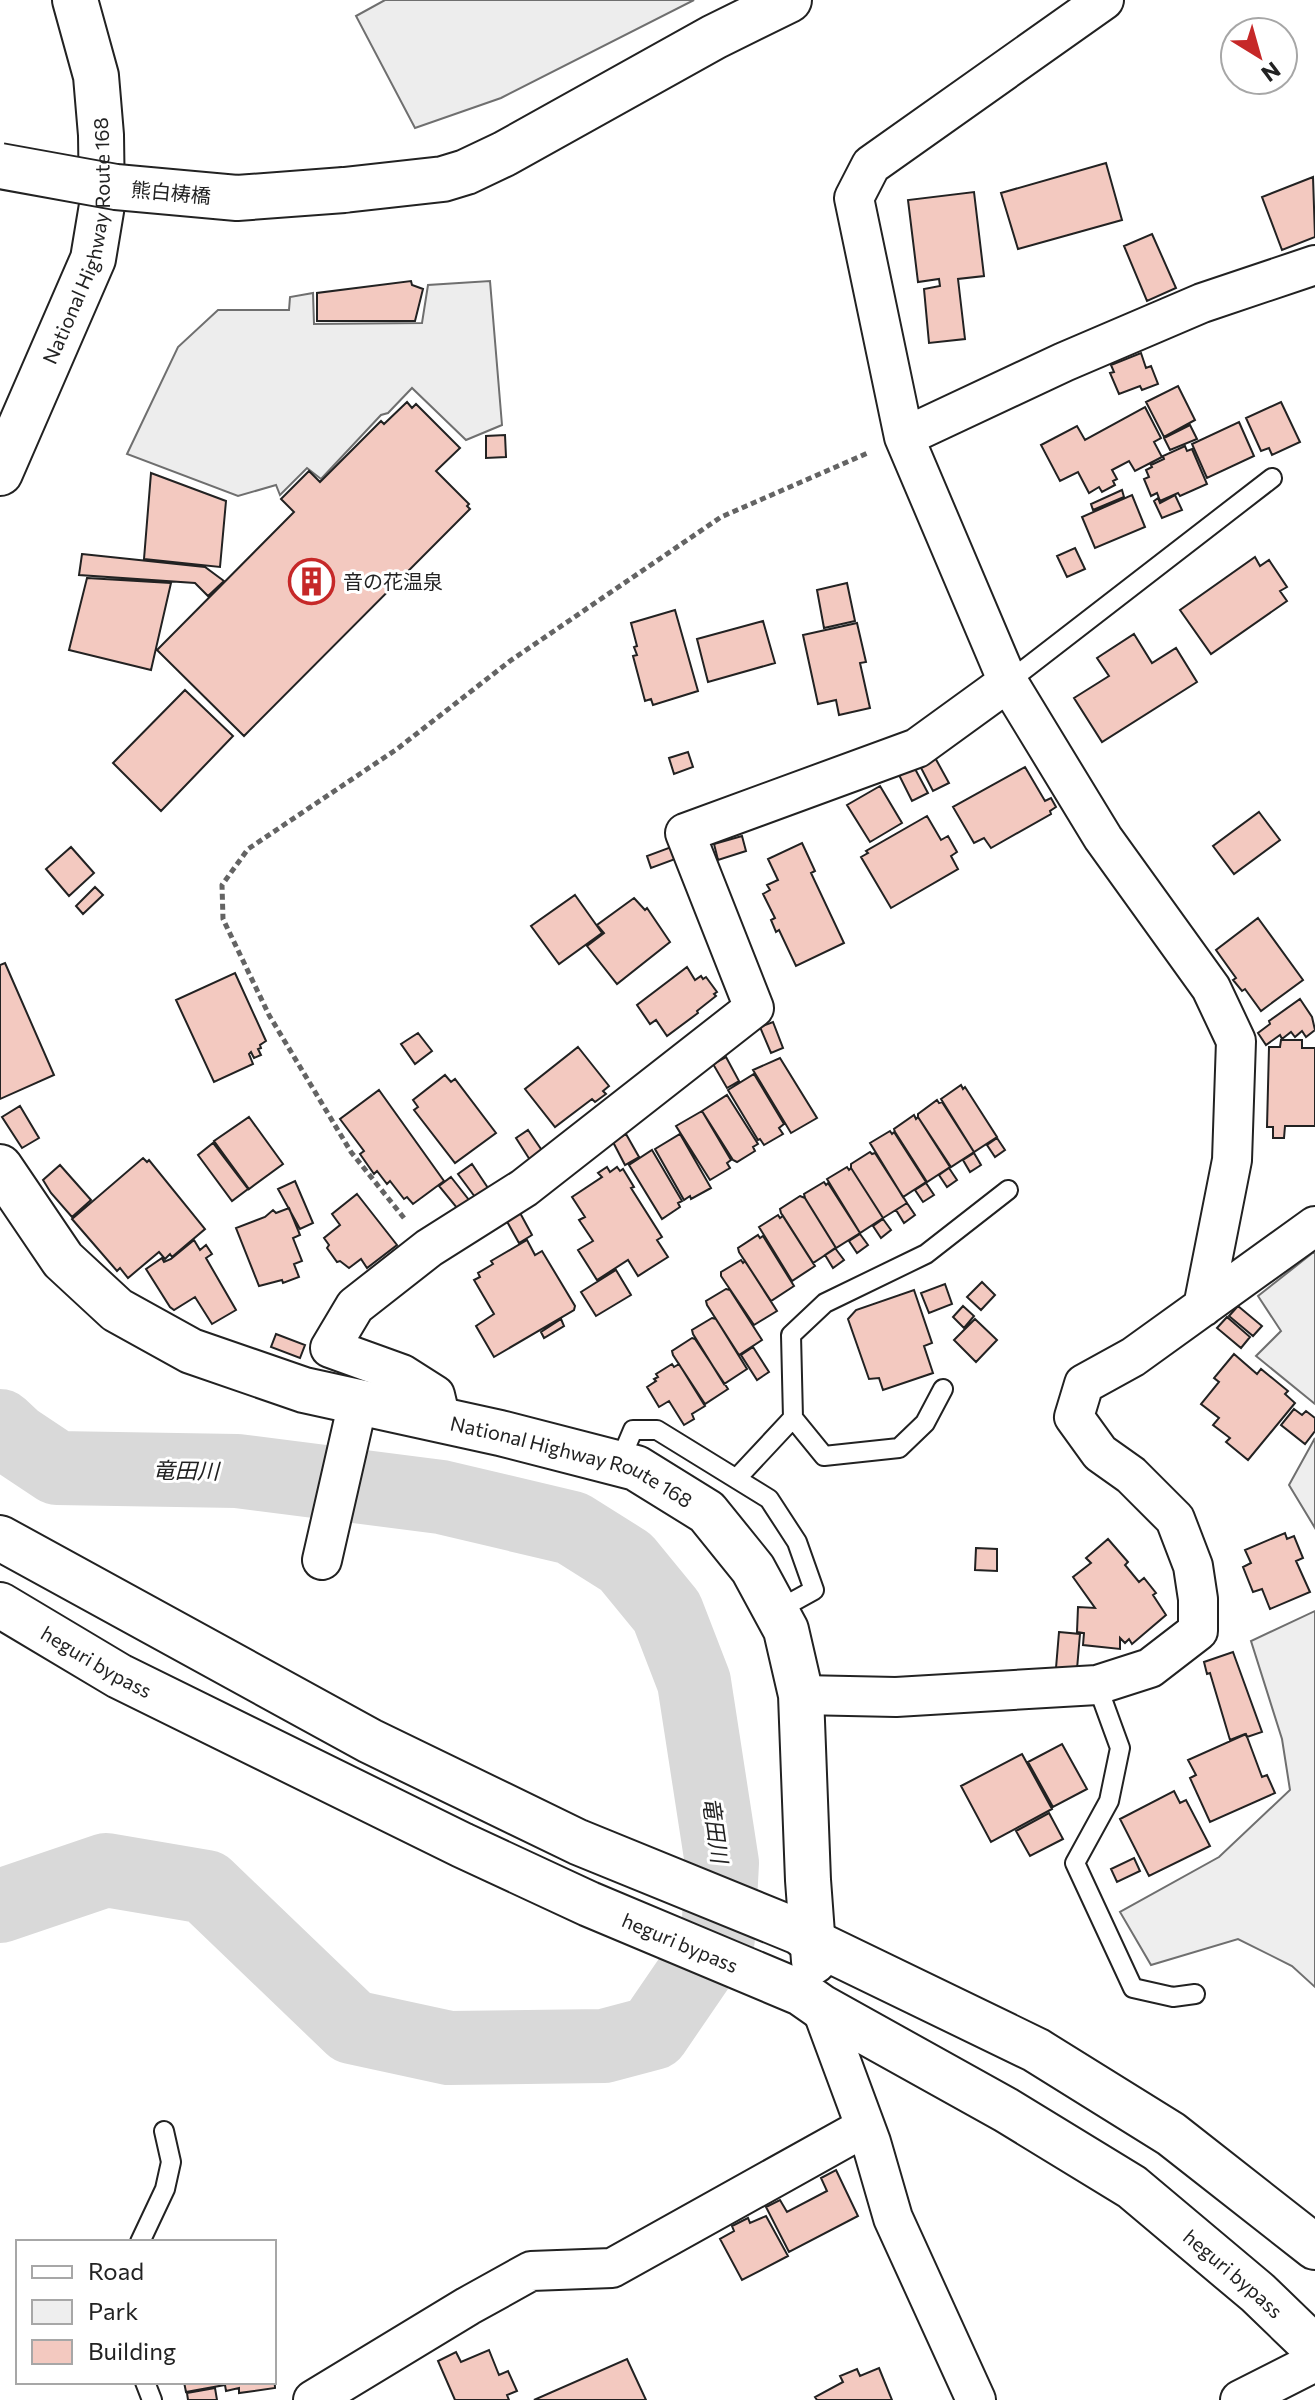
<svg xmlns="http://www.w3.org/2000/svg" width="1315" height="2400" viewBox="0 0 1315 2400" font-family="Commissioner,'Noto Sans JP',sans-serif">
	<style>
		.green { fill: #eee; stroke: #6f6f6f; stroke-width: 2 }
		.parking { fill: #ededed; stroke: #6f6f6f; stroke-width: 2 }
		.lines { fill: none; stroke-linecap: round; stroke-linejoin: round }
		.river { stroke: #d9d9d9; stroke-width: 74 }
		.building { fill: #f3c9c0; stroke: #222; stroke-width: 2 }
		.service-casing { stroke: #222; stroke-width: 22 }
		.minor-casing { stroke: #222; stroke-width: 42 }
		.tertiary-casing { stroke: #222; stroke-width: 48 }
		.trunk-casing { stroke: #222; stroke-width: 48 }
		.path { stroke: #646464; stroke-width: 5; stroke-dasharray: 6 4; stroke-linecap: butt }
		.service { stroke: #fff; stroke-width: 18 }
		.minor { stroke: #fff; stroke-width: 38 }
		.tertiary { stroke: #fff; stroke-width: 44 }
		.trunk { stroke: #fff; stroke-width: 44 }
		.tertiary-bridge-casing { stroke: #222; stroke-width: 48; stroke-linecap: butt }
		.tertiary-bridge { stroke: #fff; stroke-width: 44 }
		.labels { text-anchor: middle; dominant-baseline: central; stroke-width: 6; stroke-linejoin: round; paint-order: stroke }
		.street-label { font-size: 20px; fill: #222; stroke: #fff }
		.poi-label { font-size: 20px; fill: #222; stroke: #fff; text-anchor: start }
		.water-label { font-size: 22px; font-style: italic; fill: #222; stroke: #fff }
	</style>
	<rect width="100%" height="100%" fill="#fff"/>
	<path class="green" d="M1315,1251V1404L1256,1356L1281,1331L1258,1296Z
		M1315,1438V1528L1289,1485Z
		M1315,1611V1987L1292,1966L1238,1939L1151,1965L1120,1912L1219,1857L1290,1790L1282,1739L1251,1641Z"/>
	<path class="parking" d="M385,0H694L501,98L415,128L356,16Z
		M490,281L502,425L466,440L412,388L388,413L381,415L321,479L307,468L280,495L276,485L238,496L127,454L178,347L218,310H289L290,297L313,293L314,324L422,323L428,285Z"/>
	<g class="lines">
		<path class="river" d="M0,1426L15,1440L57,1468L237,1471L441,1497L572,1528L626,1562L667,1612L694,1682L722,1863L718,1938L653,2033L604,2046L449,2048L352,2027L206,1887L106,1870L0,1906"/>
	</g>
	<path class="building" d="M1106,163L1122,220L1018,249L1001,193Z
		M1313,177L1315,237L1282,250L1262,197Z
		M974,192L984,276L958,279L965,339L929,343L924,289L940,286L939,279L918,282L908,200Z
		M1152,234L1176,288L1147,301L1124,246Z
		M411,281L412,285L423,289L415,321H317V293Z
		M1141,353L1146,368L1151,366L1158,384L1142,390L1140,386L1119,394L1110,373L1114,372L1111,365Z
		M1178,386L1195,420L1164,437L1146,402Z
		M407,402L412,408L416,404L460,448L436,471L469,504L467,506L470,509L244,736L157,650L294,512L281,499L309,471L320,482L381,421L384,424Z
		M1281,402L1300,442L1272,455L1269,448L1261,451L1246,418Z
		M1145,407L1161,438L1154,442L1162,457L1135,471L1129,461L1112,470L1117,479L1113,481L1115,485L1102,492L1099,487L1089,493L1078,472L1060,481L1041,445L1077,426L1085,440Z
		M1239,422L1254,456L1207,478L1192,444Z
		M1190,425L1197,439L1170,450L1164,438Z
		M505,435L506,457L486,458V436Z
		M1185,446L1187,451L1192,449L1207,484L1180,496L1178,493L1160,501L1157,493L1151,496L1144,479L1149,477L1146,470L1152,467L1151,465L1164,459L1163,456Z
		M151,473L226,501L220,567L144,559Z
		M1122,490L1124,497L1093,510L1091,504Z
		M1132,495L1145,527L1095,548L1082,517Z
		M1175,495L1182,510L1162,518L1154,501L1158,498L1160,503Z
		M1075,548L1085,569L1067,577L1057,556Z
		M82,554L205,567L224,581L208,596L195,583L79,575Z
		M1255,557L1260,566L1269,560L1287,587L1280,591L1287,601L1211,654L1180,610Z
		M87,578L171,583L151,670L69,650Z
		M847,583L855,621L824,628L817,590Z
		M675,610L698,691L653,705L651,699L645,701L633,656L637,655L634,647L637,646L631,623Z
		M763,621L775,663L708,682L697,639Z
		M857,623L866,662L860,663L870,708L839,715L836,700L818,704L803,635Z
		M1134,634L1152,663L1176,648L1197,682L1102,742L1074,698L1109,676L1097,658Z
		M185,690L233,736L161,811L113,763Z
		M688,752L693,767L674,774L669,758Z
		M933,754L949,783L933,791L918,762Z
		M914,767L928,793L912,801L899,775Z
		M1025,767L1045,801L1051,798L1056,807L1050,811L1051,814L991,848L984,838L974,843L953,807Z
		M880,786L902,823L870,842L847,805Z
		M1259,812L1280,840L1234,874L1213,846Z
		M927,816L941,840L948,836L957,852L951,856L958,869L891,908L861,857L868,853L866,851Z
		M742,836L746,851L718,860L714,844Z
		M802,843L815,871L811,873L844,943L796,966L779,930L776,932L771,920L775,918L763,894L770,890L767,885L778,880L768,859Z
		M674,846L678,858L651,868L647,856Z
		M71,847L94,873L69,896L46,869Z
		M95,887L103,895L83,914L76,906Z
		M575,895L602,933L559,964L531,926Z
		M634,898L645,910L647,908L670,942L617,984L587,946L604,933L597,925Z
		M1258,918L1303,980L1261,1011L1245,989L1242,991L1233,980L1236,978L1216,950Z
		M5,963L54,1075L0,1099V965Z
		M687,967L695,980L701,976L703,979L706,977L717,992L714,994L716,996L697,1011L698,1013L667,1036L656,1020L650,1024L637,1005Z
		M235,973L266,1041L260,1045L261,1048L258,1049L261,1055L254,1058L251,1052L249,1054L253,1064L214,1082L176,1000Z
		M1300,999L1312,1017L1315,1030L1306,1037L1302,1031L1295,1037L1291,1032L1282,1039L1280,1035L1266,1045L1258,1033L1270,1024L1269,1021Z
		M773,1022L783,1048L771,1053L760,1027Z
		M418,1033L432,1051L415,1064L401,1044Z
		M1281,1040H1302V1048H1315V1126H1285L1284,1138H1273V1127H1267L1269,1047H1280Z
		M578,1047L609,1086L603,1091L606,1094L595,1102L592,1099L555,1127L525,1089Z
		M726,1057L739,1081L727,1088L713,1064Z
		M780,1058L817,1118L791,1133L753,1070Z
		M754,1074L784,1124L779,1128L783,1134L764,1145L760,1139L758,1140L728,1090Z
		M445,1075L451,1082L455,1079L496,1133L455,1163L414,1110L418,1107L413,1100Z
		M961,1085L963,1089L965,1087L997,1137L974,1152L941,1099Z
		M379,1090L444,1181L413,1204L407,1197L404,1199L390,1181L387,1184L377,1171L374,1174L360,1154L364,1151L340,1119Z
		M727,1095L758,1144L753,1147L755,1151L737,1162L733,1160L702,1111Z
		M937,1100L939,1103L942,1102L974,1152L951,1167L918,1117V1114Z
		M20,1106L39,1138L22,1148L2,1117Z
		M702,1111L731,1160L727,1163L730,1168L710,1180L676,1126Z
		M914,1115L916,1119L918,1117L950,1167L927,1182L895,1132L894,1129Z
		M249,1117L283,1164L249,1189L214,1141Z
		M528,1130L543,1152L530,1160L516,1138Z
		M890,1131L892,1134L894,1132L926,1182L903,1197L870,1143Z
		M626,1134L639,1157L625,1165L613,1142Z
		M680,1134L711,1188L691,1199L690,1196L684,1200L655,1149Z
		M997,1138L1005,1150L995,1157L987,1145Z
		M213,1143L248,1189L232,1201L198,1155Z
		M652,1150L682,1201L678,1203L680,1207L662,1219L629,1165Z
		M870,1152L872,1154L875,1153L907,1203L883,1218L851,1168V1164Z
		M974,1153L981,1165L970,1172L963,1160Z
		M143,1158L147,1162L149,1160L205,1229L172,1257L170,1254L165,1259L159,1252L128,1278L120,1268L117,1271L72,1219Z
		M472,1164L488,1188L475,1197L458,1174Z
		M60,1165L91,1200L72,1217L51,1193L43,1180Z
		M607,1167L610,1172L617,1167L620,1171L623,1169L634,1187L631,1188L662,1237L657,1240L668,1257L638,1276L628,1260L597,1280L578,1250L593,1241L579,1220L585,1217L572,1197L602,1177L598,1173Z
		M847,1167L849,1170L851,1168L883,1218L860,1233L827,1179Z
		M949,1168L957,1180L947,1187L939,1175Z
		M451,1177L469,1200L457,1208L439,1186Z
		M295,1181L313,1223L300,1229L278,1189Z
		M824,1182L826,1185L828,1183L860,1233L836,1248L805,1198L804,1194Z
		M926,1183L934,1195L923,1202L915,1190Z
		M357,1194L397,1245L367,1268L361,1259L349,1268L340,1261L337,1262L327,1248L329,1245L324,1238L340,1225L332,1214Z
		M800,1196L805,1198L836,1248L813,1263L781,1213L780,1209Z
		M907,1203L915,1215L904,1223L896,1210Z
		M289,1208L300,1235L293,1238L302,1261L294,1264L299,1277L283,1283L282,1280L259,1286L236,1228L265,1217L273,1210L276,1213Z
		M519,1211L532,1235L519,1243L505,1218Z
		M778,1215L780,1218L783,1216L815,1266L792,1281L759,1227Z
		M883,1219L891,1230L881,1238L873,1226Z
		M860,1234L868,1245L857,1253L849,1241Z
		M758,1235L760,1238L763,1236L794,1286L771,1301L739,1252L738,1248Z
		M194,1240L200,1250L206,1245L212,1254L206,1258L236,1310L212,1324L195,1297L174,1310L170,1307L146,1269L162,1258L164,1262L171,1259Z
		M527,1240L535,1255L542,1251L575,1306L574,1310L494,1357L476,1326L494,1314L474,1280L480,1277L478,1273L493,1264L491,1261Z
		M835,1248L844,1260L833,1268L825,1255Z
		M741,1260L743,1263L745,1261L777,1311L754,1325L721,1276V1272Z
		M616,1270L631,1295L596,1316L581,1292Z
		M982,1282L995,1295L981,1310L967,1297Z
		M945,1284L952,1304L929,1313L921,1293Z
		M726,1289L730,1290L762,1340L739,1355L707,1305L706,1301Z
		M914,1290L932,1343L924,1346L933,1373L883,1390L879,1378L869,1379L848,1319L856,1310Z
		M963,1306L974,1316L964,1328L953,1317Z
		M1238,1306L1262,1326L1253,1336L1229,1316Z
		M1227,1317L1250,1337L1241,1348L1217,1328Z
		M712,1318L716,1319L747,1369L724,1384L693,1334L692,1330Z
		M561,1319L564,1326L544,1338L541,1332Z
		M975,1319L997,1340L976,1362L954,1340Z
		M276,1334L305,1345L300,1358L271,1347Z
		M692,1338L695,1339L728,1389L705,1404L673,1355L672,1351Z
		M753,1347L769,1372L757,1380L741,1355Z
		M1234,1354L1257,1374L1261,1369L1288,1391L1285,1394L1295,1403L1248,1460L1226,1442L1230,1438L1213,1425L1219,1418L1201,1404L1219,1382L1214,1378Z
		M672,1364L674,1367L679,1364L705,1406L692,1414L694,1419L684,1425L669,1401L659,1407L647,1387L656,1381L654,1379L658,1377L656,1374Z
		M1294,1409L1302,1415L1306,1411L1315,1418V1431L1305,1444L1281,1425Z
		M1285,1533L1287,1539L1294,1536L1303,1558L1296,1561L1310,1592L1270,1609L1262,1589L1253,1592L1243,1567L1251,1563L1245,1550Z
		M1108,1539L1128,1562L1125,1565L1139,1582L1144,1578L1156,1593L1153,1595L1166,1615L1132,1644L1129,1639L1125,1643L1120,1638V1649L1083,1645L1084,1633L1077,1632L1078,1607L1095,1608L1073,1577L1091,1563L1086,1558Z
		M976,1548L997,1549V1571L975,1570Z
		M1059,1632L1080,1634L1077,1669L1056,1668Z
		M1233,1652L1262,1732L1247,1737L1245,1734L1230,1740L1210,1673L1207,1674L1204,1662Z
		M1246,1734L1262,1777L1267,1775L1275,1793L1210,1822L1190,1778L1196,1775L1188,1760Z
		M1062,1744L1087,1789L1053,1807L1028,1762Z
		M1022,1754L1052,1809L991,1842L961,1786Z
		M1174,1791L1180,1803L1186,1800L1210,1846L1149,1876L1120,1819Z
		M1049,1813L1063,1839L1030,1856L1016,1831Z
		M1134,1858L1140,1871L1117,1882L1111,1869Z
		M836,2170L858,2216L789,2252L766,2207L780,2200L787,2212L827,2191L821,2178Z
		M766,2216L788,2256L742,2280L720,2239L734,2231L732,2226L748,2218L750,2223Z
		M489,2350L499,2375L508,2371L517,2391L507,2395L509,2400H455L438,2361L456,2352L461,2362Z
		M627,2359L646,2400H534Z
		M879,2368L892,2400H817L815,2397L843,2382L840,2376L857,2369L860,2376Z
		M274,2370L275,2388L239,2393V2388L226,2391L225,2385L186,2392L184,2382H274Z
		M215,2388L217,2400H188L187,2393Z"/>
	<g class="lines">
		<defs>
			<path id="service" d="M1008,682L1272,478
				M793,1418L824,1456L899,1448L925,1423L943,1389
				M619,1463L633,1430H657L769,1499L797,1542L814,1590L776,1611
				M737,1478L793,1418L791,1335L825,1303L926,1254L1008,1190
				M1097,1685L1120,1748L1109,1801L1075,1863L1133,1988L1173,1997L1195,1994
				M140,2242L165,2189L171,2162L164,2131
				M145,2382L152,2400"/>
			<path id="minor" d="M904,437L1064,362L1202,303L1315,265
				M1008,682L1103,838L1211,988L1236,1041L1232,1160L1203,1307
				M441,1420L435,1395L402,1374L330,1348L355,1306L429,1248L524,1188L754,1008L685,833L917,748L1008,682L904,437L854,198L871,165L1104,0
				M322,1560L358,1402
				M801,1695L896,1697L1097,1685L1150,1668L1198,1631V1599L1193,1566L1175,1519L1131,1475L1100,1453L1074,1417L1084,1384L1133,1357L1315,1226
				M821,2007L871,2142L893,2218L976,2400
				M313,2400L468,2306L531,2271L612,2268L865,2127
				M1240,2400L1315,2362"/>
			<path id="tertiary" d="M344,190L443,179L466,172L504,154L714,37L789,0"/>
			<g id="trunk">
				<path id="s1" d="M0,473L93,259L102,205L101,135L96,76L75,0"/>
				<path id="s2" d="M0,1167L63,1260L117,1310L191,1351L304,1390L500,1433L636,1468L707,1512L753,1569L786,1630L801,1695L808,1880L814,1961"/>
				<path d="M0,1538L370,1741L578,1842L799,1932L811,1941L1036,2050L1171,2134L1315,2247"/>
				<path id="s3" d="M0,1605L119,1676L462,1845L589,1904L801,1993L821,2007L1006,2110L1132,2187L1258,2293L1315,2348"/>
			</g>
		</defs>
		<use href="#service" class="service-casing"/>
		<use href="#minor" class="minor-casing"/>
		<use href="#tertiary" class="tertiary-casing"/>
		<use href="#trunk" class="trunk-casing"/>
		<path class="path" d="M404,1218L351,1152L269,1015L223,919L222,885L248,849L397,749L510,661L721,517L870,452"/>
		<use href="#service" class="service"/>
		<use href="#minor" class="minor"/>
		<use href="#tertiary" class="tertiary"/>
		<use href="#trunk" class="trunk"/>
		<defs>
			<path id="tertiary-bridge" d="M0,166L116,187L237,198L344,190"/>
		</defs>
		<use href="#tertiary-bridge" class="tertiary-bridge-casing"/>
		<use href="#tertiary-bridge" class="tertiary-bridge"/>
	</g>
	<defs>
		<symbol id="building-ring" viewBox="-11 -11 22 22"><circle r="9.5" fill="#fff" stroke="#c62828" stroke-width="1.5"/><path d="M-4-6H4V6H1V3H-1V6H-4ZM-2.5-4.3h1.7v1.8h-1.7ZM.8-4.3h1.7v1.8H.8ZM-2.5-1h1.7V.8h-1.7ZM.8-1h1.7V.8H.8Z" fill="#c62828"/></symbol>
	</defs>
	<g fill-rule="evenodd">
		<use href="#building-ring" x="286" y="556" width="51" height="51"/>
	</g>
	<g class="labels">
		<g class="street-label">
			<text transform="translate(171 192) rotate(5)">熊白梼橋</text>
			<text stroke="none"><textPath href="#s1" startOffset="248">National Highway Route 168</textPath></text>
			<text stroke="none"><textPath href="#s2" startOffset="668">National Highway Route 168</textPath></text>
			<text stroke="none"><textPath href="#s3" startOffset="112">heguri bypass</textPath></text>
			<text stroke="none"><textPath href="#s3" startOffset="760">heguri bypass</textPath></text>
			<text stroke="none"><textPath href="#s3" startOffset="1408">heguri bypass</textPath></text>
		</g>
		<g class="poi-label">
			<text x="343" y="581">音の花温泉</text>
		</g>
		<g class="water-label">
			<text transform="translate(186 1470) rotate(1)">竜田川</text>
			<text transform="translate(716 1830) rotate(82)">竜田川</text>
		</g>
	</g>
	<rect x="16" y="2240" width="260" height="144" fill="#ffffff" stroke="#a7a7a7" stroke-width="2"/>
	<rect x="32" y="2266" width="40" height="12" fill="#ffffff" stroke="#a7a7a7" stroke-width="2"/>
	<text x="88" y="2280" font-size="24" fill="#222222">Road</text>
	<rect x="32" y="2300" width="40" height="24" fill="#eeeeee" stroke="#a7a7a7" stroke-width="2"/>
	<text x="88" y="2320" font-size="24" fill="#222222">Park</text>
	<rect x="32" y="2340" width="40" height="24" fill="#f3c9c0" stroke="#a7a7a7" stroke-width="2"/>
	<text x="88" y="2360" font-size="24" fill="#222222">Building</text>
	<g transform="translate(1259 56) rotate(143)"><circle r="38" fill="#ffffff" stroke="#a7a7a7" stroke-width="2"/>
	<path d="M0-6L14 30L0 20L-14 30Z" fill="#c62828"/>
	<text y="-12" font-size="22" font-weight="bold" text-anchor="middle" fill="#222222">N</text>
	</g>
</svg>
